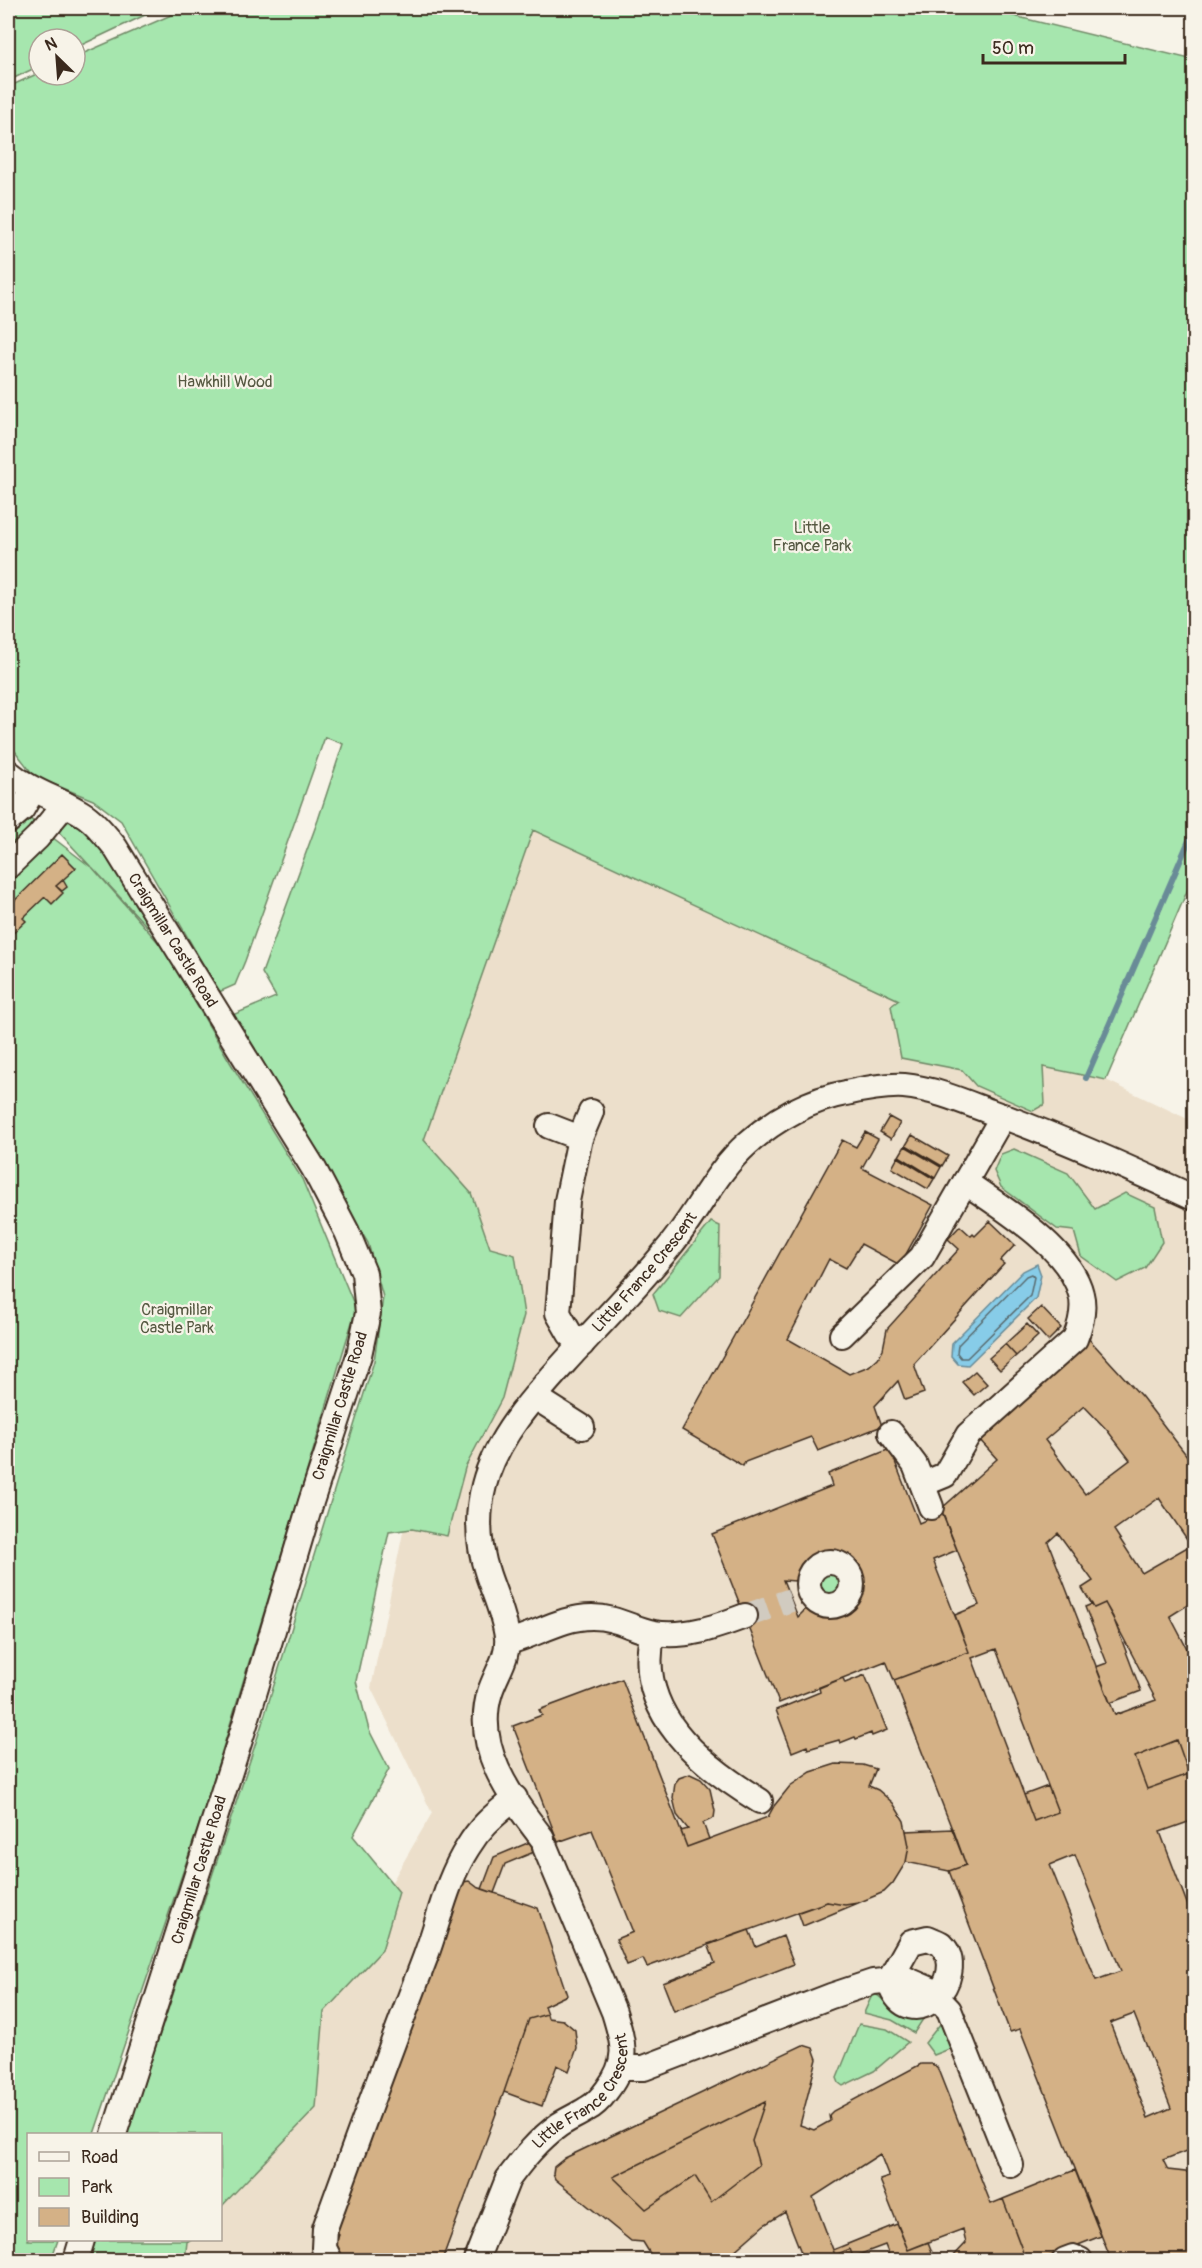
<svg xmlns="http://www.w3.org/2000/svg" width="1202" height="2268" viewBox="0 0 1202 2268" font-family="Pangolin,sans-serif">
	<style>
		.built { fill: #ecdfcb }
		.green { fill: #a6e6ae; stroke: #708866; stroke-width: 1.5 }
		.water { fill: #87cce8; stroke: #698b97; stroke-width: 1.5 }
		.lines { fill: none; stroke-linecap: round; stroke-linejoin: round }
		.shore { stroke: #596b6f; stroke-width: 1.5 }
		.stream { stroke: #698b97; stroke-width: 6 }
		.building { fill: #d4b186; stroke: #3b2a1e; stroke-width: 1.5; fill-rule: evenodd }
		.minor-tunnel { stroke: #d1cbc0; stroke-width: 24; stroke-dasharray: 24 12; stroke-linecap: butt }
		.minor-casing { stroke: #3b2a1e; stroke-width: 28 }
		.minor { stroke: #f7f3e8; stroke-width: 24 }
		.labels { text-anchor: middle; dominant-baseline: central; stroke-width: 4.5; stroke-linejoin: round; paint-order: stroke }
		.park-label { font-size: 16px; fill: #565942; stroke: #f7f3e8 }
		.street-label { font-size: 16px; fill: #3b2a1e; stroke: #f7f3e8 }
	</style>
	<rect width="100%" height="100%" fill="#f7f3e8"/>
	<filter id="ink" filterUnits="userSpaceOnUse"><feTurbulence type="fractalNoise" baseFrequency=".0167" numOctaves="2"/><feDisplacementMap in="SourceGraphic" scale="12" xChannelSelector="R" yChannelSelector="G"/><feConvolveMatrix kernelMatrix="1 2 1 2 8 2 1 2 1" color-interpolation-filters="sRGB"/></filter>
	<g filter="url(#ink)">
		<path class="built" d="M533,830L1049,1069L1106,1080L1194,1122V2260H171L183,2240H220L221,2176L432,1813L371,1688L437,1367L406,1190Z"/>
		<path class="green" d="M8,8H160L75,48V39H39V66L8,81Z
			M187,8H981L1194,60V875L1106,1080L1043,1067L1045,1104L1033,1111L976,1086L962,1070L901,1058L891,1006L899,1000L533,830L424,1140L471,1193L490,1248L515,1255L524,1315L502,1398L465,1468L447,1536L412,1529L389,1532L356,1681L369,1730L389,1769L353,1836L399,1892L382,1950L324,2012L316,2108L221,2207L220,2134H127L261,1727L374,1361L383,1297L368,1243L230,1016L276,997L262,973L318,820L343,744L325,737L245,961L235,985L219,992L121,821L93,800L35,777L8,742V87L39,73V75H75V57Z
			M8,792L35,824L91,867L58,831L71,819L107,845L165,946L92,867L164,949L230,1062L302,1179L356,1309L206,1804L94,2134H28V2240H58L51,2260H8Z
			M1014,1149L1068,1173L1095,1209L1125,1193L1155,1207L1162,1242L1145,1268L1117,1282L1081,1256L1074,1231L1057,1229L1001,1187L994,1171L1001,1154Z
			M711,1222L720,1226L719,1276L681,1318L659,1311L653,1294Z
			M816 1584a14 14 0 1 1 28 0a14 14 0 1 1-28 0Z
			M873,1993C885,1997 889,2011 901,2015C908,2017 919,2013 927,2013L914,2033L892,2020L864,2013Z
			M941,2023L952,2048L934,2055L925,2043Z
			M859,2024L887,2029L908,2042L874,2071L843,2086L839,2083L837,2078Z
			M93,2240H190L187,2242L185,2260H87Z"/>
		<path class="water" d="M1037,1264L1041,1275L1036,1298L968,1365L958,1364L951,1356L952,1343L1023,1271Z"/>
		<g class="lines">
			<path class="shore" d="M1031,1274L1034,1277L1030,1296L967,1358H961L957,1353L958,1345L1026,1276Z"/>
			<path class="stream" d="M1086,1078L1194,829"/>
		</g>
		<path class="building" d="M62,854L76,868L56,886L63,893L52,904L45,897L23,918L26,921L10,936L14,940L8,946V907Z
			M63,880L67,887L62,891L56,886Z
			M889,1117L900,1123L891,1139L880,1132Z
			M865,1132L878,1139L862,1168L933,1205L900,1265L861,1244L846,1268L829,1259L788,1339L849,1374L869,1366L878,1358L883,1349L887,1329L959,1249L948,1239L960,1226L971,1236L973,1234L975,1236L990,1221L1015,1245L1000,1261L1004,1264L914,1364L924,1393L905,1400L898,1381L875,1406L882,1426L818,1451L811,1437L745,1462L743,1466L682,1430L842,1140L856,1147Z
			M912,1135L948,1156L942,1166L906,1145Z
			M905,1146L941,1167L935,1178L899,1156Z
			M898,1157L934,1179L928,1189L892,1168Z
			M1041,1307L1061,1328L1048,1341L1028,1319Z
			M1027,1324L1038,1336L1016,1356L1005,1344Z
			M1088,1338L1142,1397L1194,1465V1601L1170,1616L1194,1662V1820L1160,1832L1194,1922V2152L1186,2151L1163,2160L1168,2170L1194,2173V2260H1111L1020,2029L1010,2032L949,1871L966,1865L894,1680L969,1652L955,1615L979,1605L941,1509L997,1459L979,1439ZM1084,1406L1107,1430L1130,1460L1085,1494L1045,1440ZM1159,1498L1191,1545L1142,1573L1114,1530ZM1058,1533L1093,1581L1082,1588L1094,1608L1105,1603L1156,1700L1115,1715L1048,1542ZM996,1649L1058,1812L1034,1821L972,1658ZM1177,1740L1189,1774L1147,1789L1135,1757ZM1075,1855L1121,1971L1096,1980L1050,1865ZM1134,2014L1171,2108L1148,2118L1110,2023Z
			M1005,1344L1016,1356L1000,1370L989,1358Z
			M975,1371L987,1384L974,1395L962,1382Z
			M890,1449L919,1523L942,1513L957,1550L933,1560L969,1652L894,1680L886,1661L779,1703L712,1534L832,1486L828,1474ZM832,1549L848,1555L860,1567L864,1584L860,1601L848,1613L840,1617L823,1618L806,1609L798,1617L783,1580L795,1581L798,1571L808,1557L823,1550Z
			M1105,1603L1113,1617L1141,1691L1110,1703L1096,1667L1107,1663L1085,1607L1092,1604L1094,1608Z
			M865,1675L887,1730L872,1736L871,1733L856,1739L855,1737L840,1743L839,1740L808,1749L807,1746L792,1752L776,1710L820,1692L819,1688L843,1678L845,1683Z
			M622,1679L687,1847L768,1817L774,1806L790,1786L811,1772L836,1764L863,1765L876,1769L869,1786L878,1790L893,1803L904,1821L909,1846L906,1862L893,1883L884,1892L858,1903L845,1905L827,1902L647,1967L643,1959L627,1965L616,1939L633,1932L592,1830L558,1842L513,1726L542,1715L539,1710Z
			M1177,1740L1189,1774L1147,1789L1135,1757Z
			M690,1774L701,1779L710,1789L715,1811L714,1818L703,1823L709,1839L687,1847L681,1831L688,1829L677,1815L673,1798L675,1783L679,1778Z
			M1048,1786L1058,1812L1034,1821L1024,1795Z
			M953,1829L966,1865L949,1871L906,1862L909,1846L906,1831Z
			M554,1832L558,1842L505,1864L494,1893L482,1889L494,1857Z
			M469,1881L477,1887L538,1908L567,1995L544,2006L547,2014L529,2019L504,2092L442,2260H338L330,2257L339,2235L329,2232L463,1882Z
			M827,1902L845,1905L858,1903L803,1926L798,1912Z
			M749,1930L756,1947L783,1936L794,1964L674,2011L663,1983L715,1963L708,1944Z
			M547,2014L548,2018L563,2020L575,2030L577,2048L569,2071L557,2065L542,2106L504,2092L529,2019Z
			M803,2045L813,2048L817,2059L800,2125L814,2130L830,2121L829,2115L833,2111L921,2064H932L937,2067L991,2204L1003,2199L1024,2255L1022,2259L1021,2260H950L966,2243L963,2229L908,2250L880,2180L889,2177L880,2154L813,2197L835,2255L850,2249L854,2260H804L785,2212L764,2225L724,2260H654L643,2242L631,2241L555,2179L553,2174L554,2167L565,2158ZM765,2102L752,2141L759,2165L711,2202L695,2176L646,2209L613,2177Z
			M765,2102L752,2141L759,2165L711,2202L695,2176L646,2209L613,2177Z
			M1075,2170L1101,2236L1040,2260H1021L1024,2255L1003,2199Z
			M897,2224L908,2250L928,2242L932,2252L911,2260H891L885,2245L853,2257L850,2249L835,2255L833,2250Z"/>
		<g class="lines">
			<path class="minor-tunnel" d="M745,1616L791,1600"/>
			<defs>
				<g id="minor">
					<path id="s1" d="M8,772C31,792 61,799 86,816C97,824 106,836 115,847L314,1169L347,1232L364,1273L368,1313L359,1355L311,1502L246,1721L114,2134"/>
					<path d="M8,821L22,809L33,790"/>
					<path d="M8,866L38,837L65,804"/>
					<path d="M549,1126L580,1138"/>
					<path d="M842,1335L922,1257L1003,1116"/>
					<path d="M582,1344L570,1334L558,1313L567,1201L580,1138L591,1112"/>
					<path d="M535,1397L582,1427"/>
					<path d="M891,1433L915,1465L931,1507"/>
					<path d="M923,1484L945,1475L968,1435L1075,1339C1081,1324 1085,1309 1081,1294C1070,1248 1002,1208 965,1182"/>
					<circle cx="830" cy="1584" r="22"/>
					<path d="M653,1633C633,1712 701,1765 760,1801"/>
					<path d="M508,1642C537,1635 561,1617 592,1617C617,1617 632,1629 654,1633C686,1638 716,1627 745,1616"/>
					<path id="s2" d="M542,1838C509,1795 473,1747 490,1692C496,1673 509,1657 507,1637C504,1614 495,1596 488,1575C478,1546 476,1516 484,1485C497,1434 539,1391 574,1352C607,1317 640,1283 670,1246C698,1212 715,1172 748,1143C775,1119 811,1099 846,1093C864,1089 886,1085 904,1086C934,1089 962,1101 991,1112C1060,1137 1127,1167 1194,1198"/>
					<path d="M928,1938C932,1940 938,1942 941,1944C973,1976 910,2044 889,1981L911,1942Z"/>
					<path d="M621,2068H644L831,1996L873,1982L906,1979L929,1989L949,2010L1011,2165"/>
					<path d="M76,2260L82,2240"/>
					<path d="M330,2260L324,2248L325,2228C358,2137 391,2047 425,1958C439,1921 446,1881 468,1847C482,1824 495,1815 515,1798"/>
					<path id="s3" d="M476,2260L508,2179C523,2159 538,2140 559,2125C568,2119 578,2115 587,2109C595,2105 602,2097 607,2090C629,2061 624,2044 614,2012L545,1847"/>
					<path d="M1065,2260L1073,2257L1080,2260"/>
				</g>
			</defs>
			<use href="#minor" class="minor-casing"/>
			<use href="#minor" class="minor"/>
		</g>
	</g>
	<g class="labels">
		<g class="park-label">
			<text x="225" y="382">Hawkhill Wood</text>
			<text x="812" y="528">Little<tspan x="812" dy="18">France Park</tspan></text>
			<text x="177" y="1310">Craigmillar<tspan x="177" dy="18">Castle Park</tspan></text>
		</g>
		<g class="street-label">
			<text stroke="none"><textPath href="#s1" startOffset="242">Craigmillar Castle Road</textPath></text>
			<text stroke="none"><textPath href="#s2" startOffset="645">Little France Crescent</textPath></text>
			<text transform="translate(340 1406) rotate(-73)">Craigmillar Castle Road</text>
			<text transform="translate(199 1870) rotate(-73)">Craigmillar Castle Road</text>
			<text stroke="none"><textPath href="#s3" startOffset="206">Little France Crescent</textPath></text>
		</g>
	</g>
	<rect width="1202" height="2268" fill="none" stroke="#f7f3e8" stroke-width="30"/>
	<rect x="15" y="15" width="1172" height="2238" fill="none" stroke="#3b2a1e" stroke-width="2" filter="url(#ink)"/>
	<rect x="27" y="2133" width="195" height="108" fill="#f7f3e8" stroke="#aca397" stroke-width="1.5"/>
	<rect x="39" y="2152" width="30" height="9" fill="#f7f3e8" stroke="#aca397" stroke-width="1.5"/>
	<text x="81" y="2163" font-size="18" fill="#3b2a1e">Road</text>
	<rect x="39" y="2178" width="30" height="18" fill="#a6e6ae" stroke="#aca397" stroke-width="1.5"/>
	<text x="81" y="2193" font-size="18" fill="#3b2a1e">Park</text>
	<rect x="39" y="2208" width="30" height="18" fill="#d4b186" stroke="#aca397" stroke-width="1.5"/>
	<text x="81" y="2223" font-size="18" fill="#3b2a1e">Building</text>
	<g transform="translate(57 57) rotate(335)"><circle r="28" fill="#f7f3e8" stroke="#aca397" stroke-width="1.5"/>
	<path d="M0-4.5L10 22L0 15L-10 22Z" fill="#3b2a1e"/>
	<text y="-9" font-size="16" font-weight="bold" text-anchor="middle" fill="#3b2a1e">N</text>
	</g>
	<path d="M983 54v9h142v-9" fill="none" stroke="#3b2a1e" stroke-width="3"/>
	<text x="992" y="54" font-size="18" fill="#3b2a1e" stroke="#f7f3e8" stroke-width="4.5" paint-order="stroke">50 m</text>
</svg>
